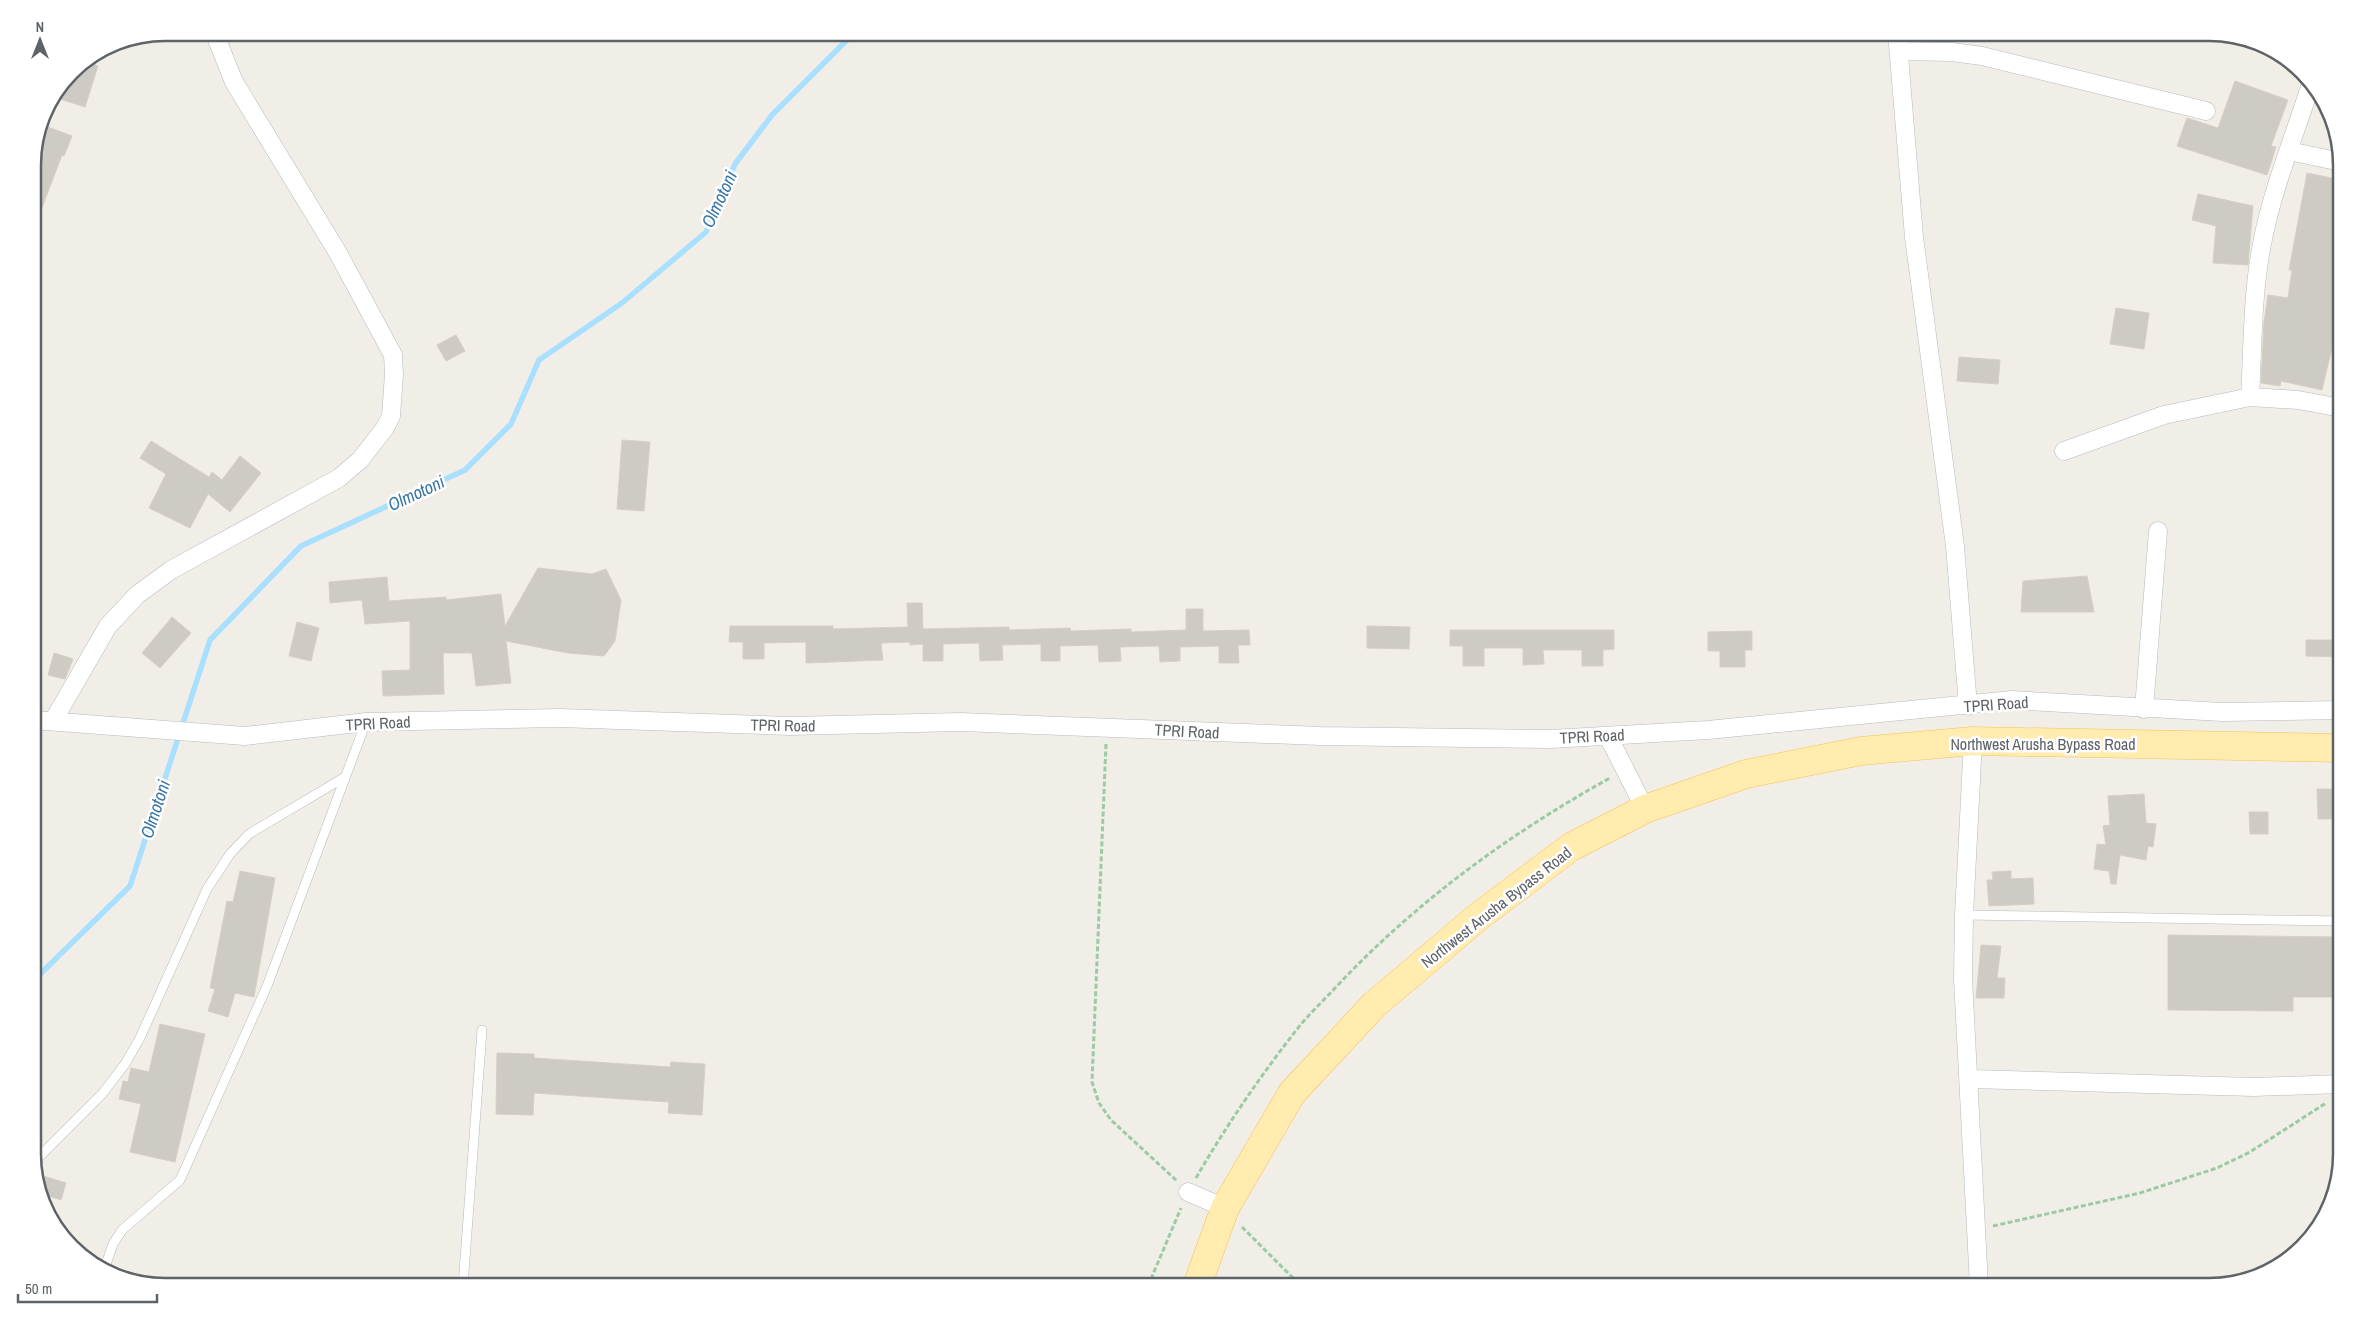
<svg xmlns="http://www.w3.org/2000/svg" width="2374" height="1319" viewBox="0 0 2374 1319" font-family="'Archivo Narrow',sans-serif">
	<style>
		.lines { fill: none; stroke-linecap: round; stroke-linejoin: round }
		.stream { stroke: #a9dfff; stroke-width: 5.5 }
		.building { fill: #cecbc5; stroke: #d6cfc4 }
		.service-casing { stroke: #b7babe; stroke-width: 10 }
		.minor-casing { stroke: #b7babe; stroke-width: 19 }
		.primary-casing { stroke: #fac157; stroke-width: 29 }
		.path { stroke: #9acba5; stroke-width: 3; stroke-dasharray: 5 2.5; stroke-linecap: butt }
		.service { stroke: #fff; stroke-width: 9 }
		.minor { stroke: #fff; stroke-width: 18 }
		.primary { stroke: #ffecae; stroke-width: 28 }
		.labels { text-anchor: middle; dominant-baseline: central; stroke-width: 5; stroke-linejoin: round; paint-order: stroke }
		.street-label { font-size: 16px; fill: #5e6368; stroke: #fff }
		.water-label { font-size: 18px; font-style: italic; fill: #3876a6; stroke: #fff }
		.rim { fill: none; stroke: #5e6368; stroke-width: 2.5 }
	</style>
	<rect width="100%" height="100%" fill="#f1eee7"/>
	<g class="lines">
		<path class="stream" d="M33,981L130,886L210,640L301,546L465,470L511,424L539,360L622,303L706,232L735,164L772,115L855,32"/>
	</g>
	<path class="building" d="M99,52L95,65L98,66L85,107L54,97L71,71Z
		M2235,81L2288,100L2271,146L2276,147L2267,175L2177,146L2187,118L2218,128Z
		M40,124L72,136L64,156L62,155L35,226L33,225V157Z
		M2307,173L2341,180V348H2332L2322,390L2281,381L2280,386L2261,383L2264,322L2268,295L2288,298L2292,270H2289Z
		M2198,194L2253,206L2248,265L2213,263L2216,226L2192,220Z
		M2116,308L2149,313L2144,349L2110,344Z
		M456,335L465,351L446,361L437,345Z
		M1959,357L2000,360L1998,384L1957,381Z
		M622,440L650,442L644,511L617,509Z
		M151,441L209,477L212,472L222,480L240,456L261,473L230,512L208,494L190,528L149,508L166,474L140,458Z
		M538,568L592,574L606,569L621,600L615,641L604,656L568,653L506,641L511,683L476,686L472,653H443L444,694L383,696L382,671L410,670V621L365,624L362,600L330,603L329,582L387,577L389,601L446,597V600L501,594L505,626Z
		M2087,576L2094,612H2021L2023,581Z
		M907,603H922L923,629L1009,627V630L1070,628L1071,631L1131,629V632L1186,630V609H1203V631L1249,630L1250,645H1238L1239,663H1219V646L1180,647V661L1160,662L1159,646L1120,647L1121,661L1099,662L1098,645L1060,646V661H1041V644L1002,645L1003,660L980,661L979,643L943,644V661H923V644L910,645V642L881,643L883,660L806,663V642L764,643V659H743V642H729L730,626H833V629L908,627Z
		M172,617L191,633L160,668L142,653Z
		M297,622L319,628L311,661L289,656Z
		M1367,626L1410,627L1409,649L1367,648Z
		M1450,630H1614V649L1603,650V666H1582V650H1543L1544,664L1523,665V648H1484V666H1463V646H1450Z
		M1752,631V650H1745V667H1720V651H1708V632Z
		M2306,640H2341V657L2306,656Z
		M54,653L73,659L65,679L48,675Z
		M2317,789H2332L2333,819H2318Z
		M2144,794L2146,823L2156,824L2153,847L2148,846L2146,860L2120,855L2116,884H2111L2109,871L2094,869L2097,844L2106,845L2103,826L2110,825L2108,796Z
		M2249,812H2268V834H2250Z
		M240,871L275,878L254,997L235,993L228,1017L208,1011L215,989L210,988L227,901L233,902Z
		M2011,871V879L2033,878L2034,904L1989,906L1987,880H1993L1992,872Z
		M2168,935L2341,937V997H2293V1011L2168,1010Z
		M1981,945L2001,946L1997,978H2005L2004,998H1976Z
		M160,1024L205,1034L175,1162L130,1152L141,1104L119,1099L123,1081L128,1082L131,1068L149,1072Z
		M497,1053L534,1054V1058L670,1067L671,1062L705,1064L702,1115L668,1113L669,1102L534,1093L533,1115L496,1114Z
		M37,1174L66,1183L61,1200L43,1194Z"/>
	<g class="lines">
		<defs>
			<path id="service" d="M1964,915L2341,921
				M33,1163L102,1094L125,1064L140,1038L207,889L230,854L249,834L345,777
				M104,1270L113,1244L122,1230L180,1180L267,986L366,722
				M463,1286L482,1030"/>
			<path id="minor" d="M1897,32L1914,237L1955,546L1968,706
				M1899,51L1952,52L1982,56L2206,111
				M2289,151L2341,162
				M2250,397C2253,346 2252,294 2262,244C2272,190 2294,137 2311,84
				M2064,451L2164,415L2250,397L2298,400L2341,408
				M2144,709L2158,531
				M33,720L245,736L366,722L560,718L790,726L961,722L1320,736L1551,739L1708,730L2012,700L2222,712L2341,710
				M53,721L108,626L137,595L171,570L339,478L360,460L385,428L391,416L394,374L393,355L338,253L234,82L214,32
				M1608,736L1645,809
				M1973,741L1964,915L1963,979L1979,1286
				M1970,1079L2254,1087L2341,1084
				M1188,1192L1225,1208"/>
			<path id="primary" d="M1197,1286L1225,1208L1292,1093L1374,1005L1478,917L1571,847L1645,809L1746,774L1861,751L1973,741L2341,748"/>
		</defs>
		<use href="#service" class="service-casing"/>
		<use href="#minor" class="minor-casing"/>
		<use href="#primary" class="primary-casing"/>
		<path class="path" d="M1106,744L1092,1082L1099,1103L1111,1120L1177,1181
			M1196,1178C1226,1126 1261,1075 1298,1028C1310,1013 1324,1000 1337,986C1416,902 1509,834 1610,778
			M1993,1226L2140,1193L2217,1168L2250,1152L2326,1103
			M1242,1227L1301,1286
			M1148,1286L1181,1208"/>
		<use href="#service" class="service"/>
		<use href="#minor" class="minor"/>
		<use href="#primary" class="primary"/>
	</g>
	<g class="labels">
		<g class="street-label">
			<text transform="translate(1996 704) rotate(-4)">TPRI Road</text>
			<text transform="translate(378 723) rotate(-3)">TPRI Road</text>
			<text transform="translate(783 725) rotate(1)">TPRI Road</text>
			<text transform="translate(1187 731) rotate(3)">TPRI Road</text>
			<text transform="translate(1592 736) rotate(-3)">TPRI Road</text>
			<text x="2043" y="744">Northwest Arusha Bypass Road</text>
			<text transform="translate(1496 907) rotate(-38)">Northwest Arusha Bypass Road</text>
		</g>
		<g class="water-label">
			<text transform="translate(719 199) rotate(-65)">Olmotoni</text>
			<text transform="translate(416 493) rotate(-25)">Olmotoni</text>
			<text transform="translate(155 809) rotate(-72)">Olmotoni</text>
		</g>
	</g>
	<path d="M0 0H2374V1319H0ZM165 41H2209A124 124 0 0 1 2333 165V1154A124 124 0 0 1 2209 1278H165A124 124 0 0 1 41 1154V165A124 124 0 0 1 165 41Z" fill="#fff" fill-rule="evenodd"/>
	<path class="rim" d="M165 41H2209A124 124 0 0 1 2333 165V1154A124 124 0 0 1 2209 1278H165A124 124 0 0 1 41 1154V165A124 124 0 0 1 165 41Z"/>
	<g transform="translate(40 40)" stroke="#ffffff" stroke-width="4" paint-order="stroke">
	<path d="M0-4L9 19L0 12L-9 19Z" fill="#5e6368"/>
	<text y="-8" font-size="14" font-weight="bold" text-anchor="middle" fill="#5e6368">N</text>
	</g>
	<path d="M18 1294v8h139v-8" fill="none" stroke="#5e6368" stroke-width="2.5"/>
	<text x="25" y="1294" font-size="15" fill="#5e6368" stroke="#ffffff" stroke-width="4" paint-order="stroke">50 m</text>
</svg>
